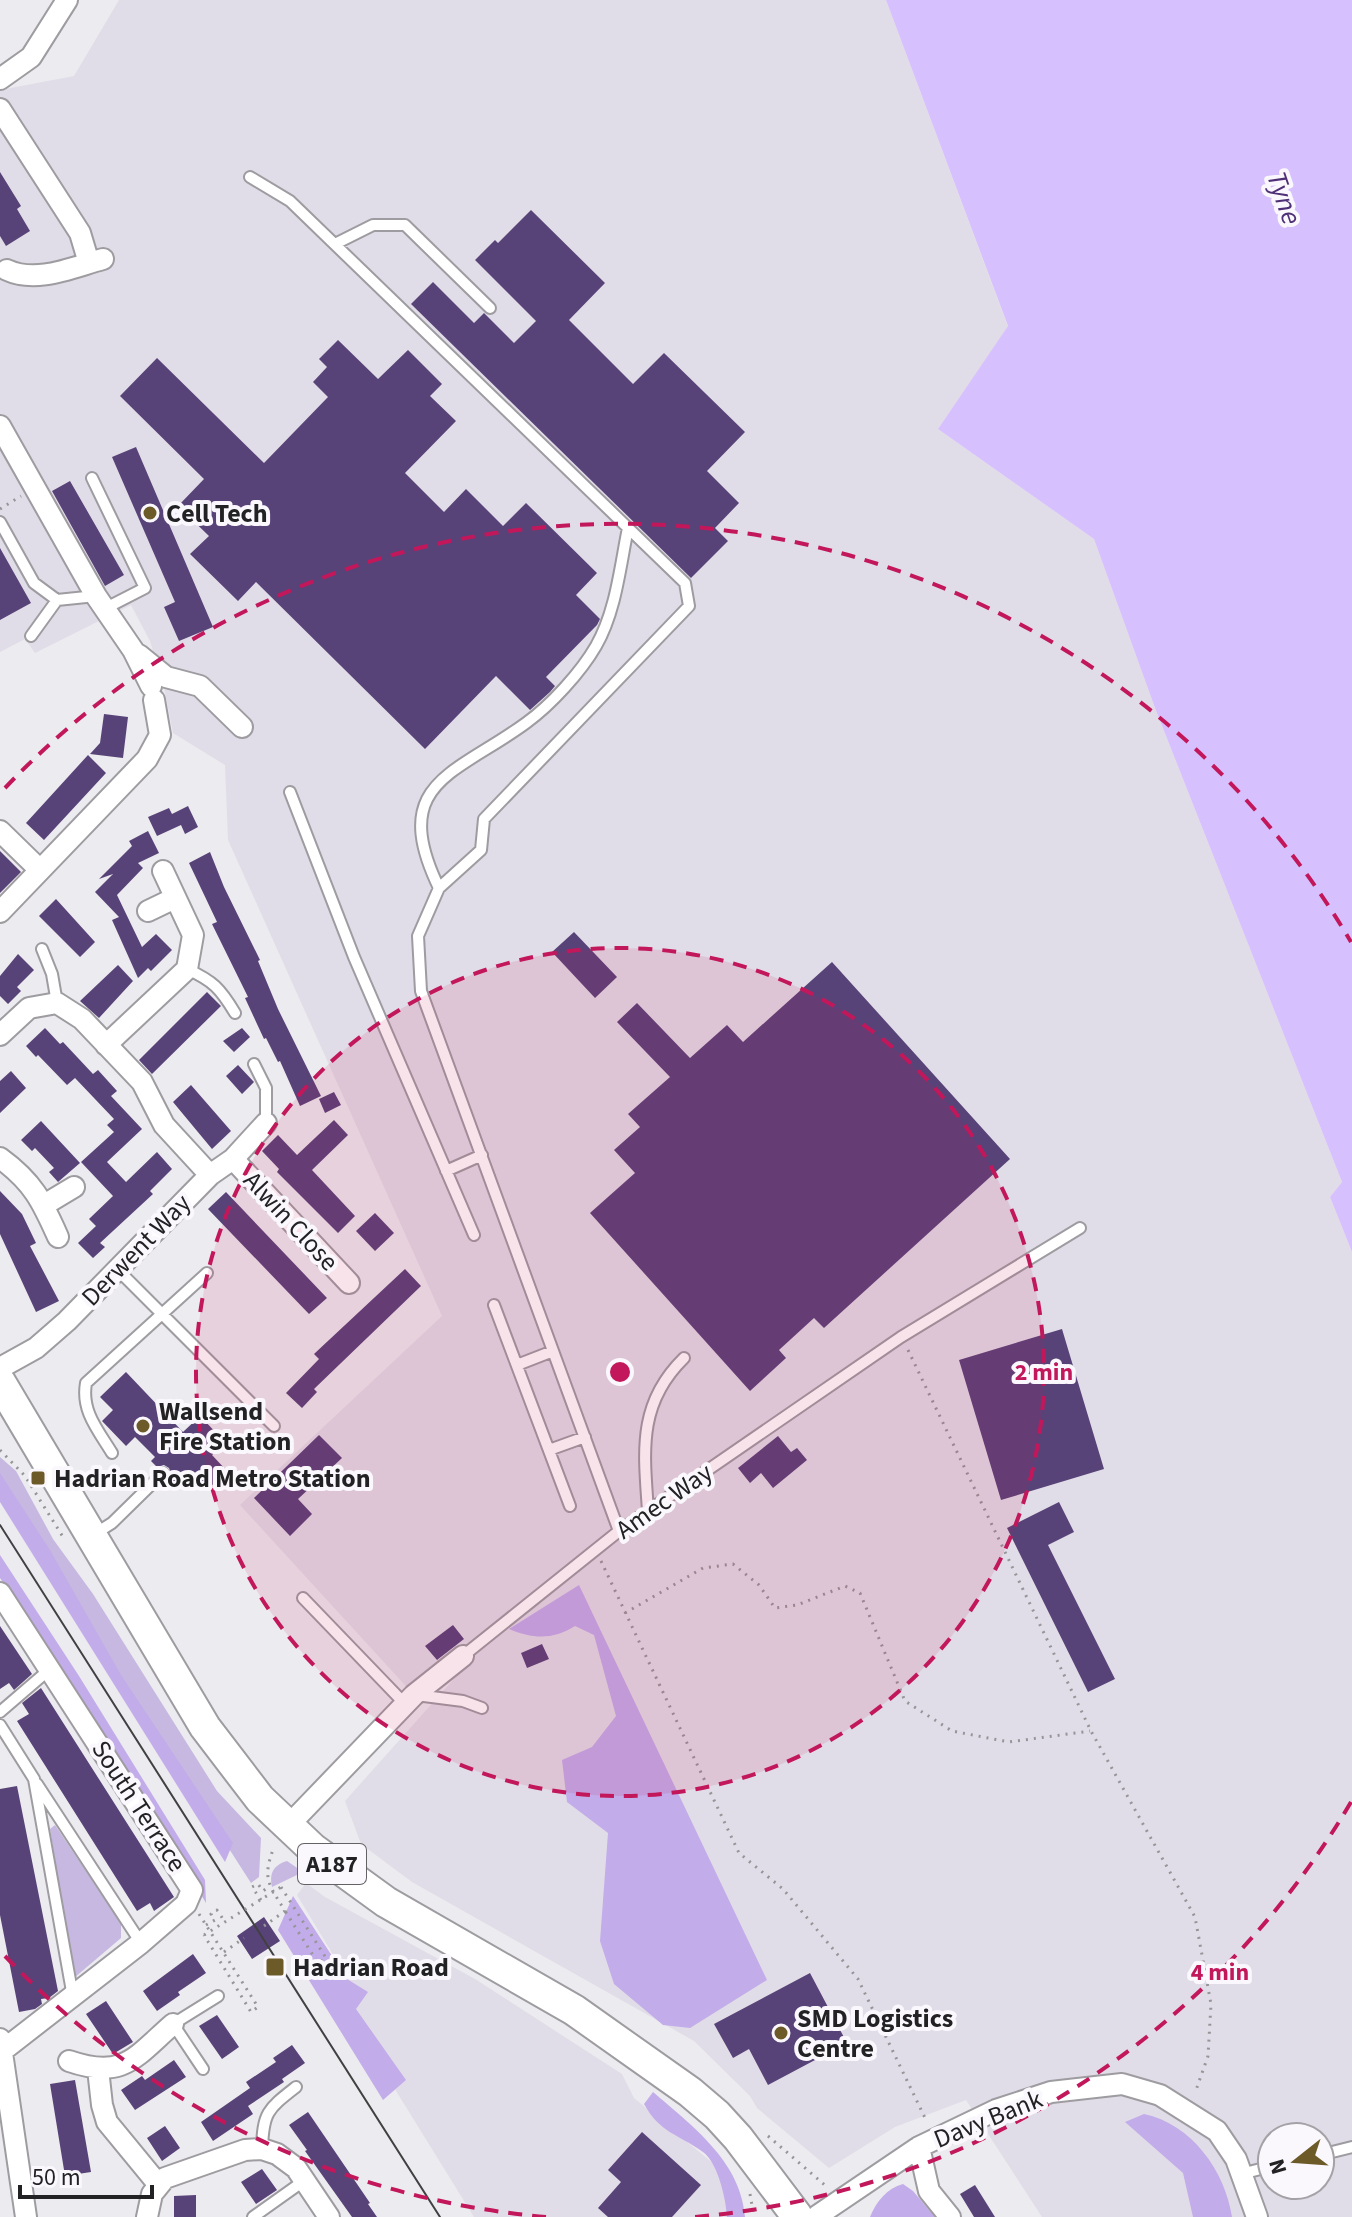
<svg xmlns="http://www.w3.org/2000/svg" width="1352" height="2217" viewBox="0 0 1352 2217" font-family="'Source Sans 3',sans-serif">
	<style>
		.built { fill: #e1dde8; fill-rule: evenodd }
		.green { fill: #c7b8e2 }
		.forest { fill: #c2ace9 }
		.water { fill: #d7c0fe }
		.building { fill: #584378 }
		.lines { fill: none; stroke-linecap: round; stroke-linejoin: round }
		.service-casing { stroke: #9e9ca0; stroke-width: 14 }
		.minor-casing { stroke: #9e9ca0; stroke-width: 24 }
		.primary-casing { stroke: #9e9ca0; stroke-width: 34 }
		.path { stroke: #969598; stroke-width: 3; stroke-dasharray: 2 6; stroke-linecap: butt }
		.service { stroke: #fff; stroke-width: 10 }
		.minor { stroke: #fff; stroke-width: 20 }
		.primary { stroke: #fff; stroke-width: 30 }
		.tram { stroke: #414042; stroke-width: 2 }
		.path-bridge { stroke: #969598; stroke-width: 3; stroke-dasharray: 2 6; stroke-linecap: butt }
		.ring { fill: none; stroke: #c2185b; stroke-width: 4; stroke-dasharray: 14 10 }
		.poi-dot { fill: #6c5a28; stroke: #faf8fd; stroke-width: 3 }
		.labels { text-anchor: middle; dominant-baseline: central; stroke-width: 8; stroke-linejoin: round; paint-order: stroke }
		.shield { fill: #faf8fd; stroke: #636264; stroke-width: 2 }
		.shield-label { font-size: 24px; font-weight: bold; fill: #222123 }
		.poi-label { font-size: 26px; font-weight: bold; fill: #222123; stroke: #faf8fd; text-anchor: start }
		.street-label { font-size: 26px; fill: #222123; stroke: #faf8fd }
		.water-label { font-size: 28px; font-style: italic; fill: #4f3077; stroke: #faf8fd }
		.centre { fill: #c2185b; stroke: #faf8fd; stroke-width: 4 }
		.ring-label { font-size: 24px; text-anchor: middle; font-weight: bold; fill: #c2185b; stroke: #faf8fd; stroke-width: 8; stroke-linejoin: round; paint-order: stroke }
	</style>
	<rect width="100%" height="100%" fill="#ecebef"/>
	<path class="built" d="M119,0H886L1008,327L938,429L1094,539L1155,708L1342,1182L1330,1197L1352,1252V2217H1042L966,2100L895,2127L829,2168L757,2108L750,2096L694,2041L412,1882L361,1844L345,1801L470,1661L414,1695L240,1505L442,1316L228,840L225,765L173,733L164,688L150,641L131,605L35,653L25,639L0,652V90L74,76ZM1272,2137H1320V2185H1272Z
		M306,1883L325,1897L475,1979L622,2074L634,2098L720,2169L735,2217H474L354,2023L355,1991L297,1895Z"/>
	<path class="green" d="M0,1457L16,1471L53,1539L93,1594L217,1791L261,1838L259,1877L251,1883L43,1559L0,1479Z
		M55,1825L121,1923V1938L74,1978L50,1829Z
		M287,1861L303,1872L272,1887C269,1874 273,1865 287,1861Z"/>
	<path class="forest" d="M0,1473L50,1550L121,1675L233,1843L225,1862L0,1502Z
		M0,1555L79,1676L205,1880L206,1903L125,1766L0,1578Z
		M579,1585L767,1980L690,2028L663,2025L614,1984L600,1941L608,1833L567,1802L562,1760L592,1747L616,1716L594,1635L575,1626C553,1640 533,1639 509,1629Z
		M293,1896L347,1979L368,1992L356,2009L406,2080L383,2100L278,1930Z
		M653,2092C691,2125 741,2161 745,2217H727C726,2199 718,2163 703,2152C678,2134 660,2133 644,2104Z
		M1144,2114C1191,2124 1225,2170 1232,2217H1193L1183,2173L1125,2122Z
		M903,2184L913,2191L935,2217H870C876,2202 887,2188 903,2184Z"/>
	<path class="water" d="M886,0H1352V1252L1330,1197L1342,1182L1155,708L1094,539L938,429L1008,326Z"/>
	<path class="building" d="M0,172L21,206L17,209L30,231L6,246L0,236Z
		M531,210L605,283L569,320L633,384L664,353L745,432L707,471L739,503L715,528L728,541L691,578L411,304L433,282L474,323L484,313L514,343L536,321L475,260L495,240L498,243Z
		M338,340L378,379L408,350L442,384L430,396L456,421L405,473L444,512L466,489L503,526L526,503L597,573L576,595L600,619L597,625L546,677L555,686L550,692L530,710L496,676L425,749L256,582L238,601L190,554L209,536L178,506L204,479L120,396L157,358L264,463L328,397L313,382L327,367L319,359Z
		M136,447L213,627L179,641L164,607L175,602L112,457Z
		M70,481L124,575L105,586L52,491Z
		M0,548L31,603L0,620Z
		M104,714L128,717L123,758L90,754L100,743Z
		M88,755L106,773L44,840L26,823Z
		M188,806L198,827L185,834L181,825L157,836L148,817L169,808L172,814Z
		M148,831L159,853L138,863L143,868L117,895L142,947L156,934L172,950L151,971L148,968L138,978L112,920L119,917L95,892L113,874L99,879L132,846L129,841Z
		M0,851L21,872L0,893Z
		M210,852L224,887L260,960L258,961L278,1009L321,1096L300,1106L280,1061L278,1062L266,1038L264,1039L245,998L248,997L212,924L217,922L189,863Z
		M56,899L95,942L80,957L39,916Z
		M574,932L617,977L595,998L552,952Z
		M18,954L34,970L17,987L21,991L8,1004L0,996V976Z
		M832,962L1010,1159L824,1328L814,1318L779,1350L786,1358L750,1391L590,1213L635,1173L614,1150L640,1127L628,1114L670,1077L617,1022L637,1003L690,1058L727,1025L743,1042Z
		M118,965L133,981L99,1018L80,1001Z
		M207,992L221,1006L152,1074L139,1060Z
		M45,1028L60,1044L63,1042L93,1074L98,1070L117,1091L111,1096L142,1129L107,1162L126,1182L157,1152L172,1169L150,1191L153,1194L100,1243L105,1247L93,1258L78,1243L96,1226L89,1219L113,1196L81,1162L114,1132L107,1125L114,1119L75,1078L67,1085L38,1055L36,1057L26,1046Z
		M242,1028L250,1037L234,1052L223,1041Z
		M238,1065L254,1082L242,1094L226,1076Z
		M11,1071L26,1088L0,1113V1081Z
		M191,1085L231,1131L212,1149L173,1102Z
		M334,1092L341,1105L325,1113L319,1099Z
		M334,1120L348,1135L312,1170L355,1216L338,1233L277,1172L279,1169L262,1151L278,1135L297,1155Z
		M41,1121L80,1163L58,1182L49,1172L54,1168L35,1148L32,1151L21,1140Z
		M0,1191L22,1214L36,1243L30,1246L59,1301L36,1312L0,1234Z
		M226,1192L327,1298L309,1314L208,1209Z
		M375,1213L394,1233L375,1251L356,1231Z
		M405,1269L421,1286L314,1389L317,1392L302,1408L286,1393L319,1359L314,1354Z
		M1062,1329L1104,1469L1001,1500L959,1360Z
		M126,1372L183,1432L200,1416L226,1443L212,1455L227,1471L206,1491L192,1475L178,1489L169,1479L171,1474L169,1468L164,1465L157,1467L151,1461L155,1457L135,1437L126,1446L102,1421L113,1410L100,1397Z
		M319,1435L342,1458L298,1499L312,1514L290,1536L254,1498Z
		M778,1436L791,1452L797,1448L807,1460L773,1488L761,1473L750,1483L738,1468Z
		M1059,1502L1074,1532L1048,1545L1115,1679L1088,1692L1007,1528Z
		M453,1625L464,1639L437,1660L425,1646Z
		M0,1626L32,1674L14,1690L9,1683L0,1689Z
		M542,1644L549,1659L527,1668L521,1653Z
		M41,1688L174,1897L154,1911L150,1903L137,1911L17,1721L29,1714L22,1703Z
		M17,1786L58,1991L49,1998L41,1999L42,2004L35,2009L19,2012L0,1915V1789Z
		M264,1917L280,1941L252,1959L237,1936Z
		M193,1954L206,1973L178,1992L180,1995L157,2011L143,1991Z
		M810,1973L847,2043L768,2085L749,2049L733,2058L714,2024Z
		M106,2001L133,2042L113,2054L86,2014Z
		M217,2015L239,2047L222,2059L199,2026Z
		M292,2045L305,2063L282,2079L284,2082L248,2106L253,2114L213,2141L201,2122L250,2088L246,2082L276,2062L273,2058Z
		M174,2060L186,2077L135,2110L121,2090L142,2076L145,2080Z
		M75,2080L91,2172L65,2176L50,2084Z
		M308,2112L370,2203L368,2204L377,2217H352L305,2151L307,2150L289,2125Z
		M165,2126L180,2148L162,2161L147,2138Z
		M642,2132L701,2185L672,2217H608L598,2208L621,2182L608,2170Z
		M262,2169L277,2190L256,2204L241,2182Z
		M975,2185L995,2217H974L960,2194Z
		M196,2195V2217H174V2196Z"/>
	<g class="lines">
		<defs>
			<path id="service" d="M250,177L290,201L685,583L689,606L484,819L481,850L439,888L418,936L421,991L619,1531
				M335,244L373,225H405L490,308
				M92,478L145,588L104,609
				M0,522L34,583L57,600
				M31,636L57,600L96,596
				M290,792L354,957L474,1235
				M439,888C388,782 455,775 526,723C551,705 581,672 596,646C616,611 620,567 628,528
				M42,949L52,974L57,1003
				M187,969C213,981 220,988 235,1013
				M254,1064L266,1088V1123
				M446,1171L482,1155
				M117,1269L274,1426
				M494,1305L570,1506
				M517,1365L553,1351
				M549,1450L585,1437
				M112,1453C98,1430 81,1411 86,1383L207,1273
				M648,1511C644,1452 637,1404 684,1358
				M93,1535L112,1523L163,1473
				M303,1598L406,1705
				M463,1656L619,1531L901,1337L1080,1228
				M416,1695L463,1701L482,1708
				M0,1712L50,1669
				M0,1725L34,1779L73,1997
				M37,1784L141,1943
				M203,2069L173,2024L218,1996
				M262,2149C263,2112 268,2109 296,2087
				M1320,2155L1352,2147
				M1241,2174L1272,2166
				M253,2217L305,2180"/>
			<path id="minor" d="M0,79L31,57L67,0
				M0,109L80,233L89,263
				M7,270C37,284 73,267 103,259
				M0,426L96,596L133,650L151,686
				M139,655L166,677L200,686L242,727
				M0,831L40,870
				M148,911L175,898
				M0,912L147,759L160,735L154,700
				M0,1035L29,1008L57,1003L82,1019L142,1082L164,1125L210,1175
				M106,1045L187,969L193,935L163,871
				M0,1158C33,1182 42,1201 58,1237
				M233,1159L349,1283
				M44,1205L74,1187
				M0,1368L36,1348L67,1321L210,1175L233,1159L266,1123
				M0,1593L192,1890L186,1904L141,1943L2,2051
				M288,1826L414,1695L463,1656
				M0,2039L26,2217
				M69,2061C124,2080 135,2057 173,2024
				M98,2069L102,2105L107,2122L158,2184
				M919,2147L929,2191L950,2217
				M817,2216L919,2147L996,2110L1051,2092L1122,2084L1160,2095L1217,2131L1236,2159L1257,2217
				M147,2217L152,2194L165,2178L245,2150L262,2149L277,2154L296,2168L329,2217"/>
			<path id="primary" d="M0,1382L205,1727L260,1799L313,1849L386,1902L574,2010L690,2092L717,2115L738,2138L797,2216"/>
		</defs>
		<use href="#service" class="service-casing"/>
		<use href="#minor" class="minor-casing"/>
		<use href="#primary" class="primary-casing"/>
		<path class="path" d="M0,509L21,496
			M908,1350L1091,1731L1195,1917L1211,2004L1208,2056L1195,2093
			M0,1450L25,1476L63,1537
			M601,1561L739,1853L783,1889L858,1979L927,2122
			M625,1613L703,1568L733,1564L759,1585L775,1608L797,1605L845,1586L860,1593L905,1701L952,1731L1009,1742L1090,1731
			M281,1887L326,1958L318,1963L285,1911
			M261,1900L252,1887L258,1884L263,1891L270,1886
			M199,1914L258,2007L251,2012L204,1935
			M206,1925L215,1920L211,1914L217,1910L225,1922
			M264,1926L285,1911C268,1883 262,1879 274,1847
			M224,1952L244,1938
			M768,2136L826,2186
			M750,2194L754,2217"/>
		<use href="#service" class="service"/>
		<use href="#minor" class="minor"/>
		<use href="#primary" class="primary"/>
		<path class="tram" d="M0,1525L440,2217"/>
		<path class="path-bridge" d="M204,1935L281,1887"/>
	</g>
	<circle cx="620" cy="1372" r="424" fill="#c2185b" fill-opacity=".12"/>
	<g class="ring">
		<circle cx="620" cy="1372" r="424"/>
		<path d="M1351 1802A848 848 0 0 1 694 2217M546 2217A848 848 0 0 1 5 1956M5 788A848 848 0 0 1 1351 942"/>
	</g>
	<g class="poi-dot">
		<circle cx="150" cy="513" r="8"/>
		<circle cx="143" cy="1426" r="8"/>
		<rect x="30" y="1470" width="16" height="16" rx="4"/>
		<rect x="265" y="1957" width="20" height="20" rx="4"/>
		<circle cx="781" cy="2033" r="8"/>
	</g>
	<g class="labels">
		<rect class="shield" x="298" y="1844" width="68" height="40" rx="6"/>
		<g class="shield-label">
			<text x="332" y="1864">A187</text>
		</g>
		<g class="poi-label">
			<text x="166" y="513">Cell Tech</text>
			<text x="159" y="1411">Wallsend<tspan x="159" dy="30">Fire Station</tspan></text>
			<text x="54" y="1478">Hadrian Road Metro Station</text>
			<text x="293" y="1967">Hadrian Road</text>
			<text x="797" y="2018">SMD Logistics<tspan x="797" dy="30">Centre</tspan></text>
		</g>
		<g class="street-label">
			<text transform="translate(291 1221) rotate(47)">Alwin Close</text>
			<text transform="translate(136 1250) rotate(-46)">Derwent Way</text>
			<text transform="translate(664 1501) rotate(-35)">Amec Way</text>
			<text transform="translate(139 1806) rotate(57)">South Terrace</text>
			<text transform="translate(988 2119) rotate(-22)">Davy Bank</text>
		</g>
		<g class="water-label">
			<text transform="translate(1284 198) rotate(71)">Tyne</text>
		</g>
	</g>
	<circle cx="620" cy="1372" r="12" class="centre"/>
	<g class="ring-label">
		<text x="1044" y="1380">2 min</text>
		<text x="1220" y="1980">4 min</text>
	</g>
	<g transform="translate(1296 2161) rotate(253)"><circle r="38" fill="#faf8fd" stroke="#a4a2a6" stroke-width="2"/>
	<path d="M0-6L14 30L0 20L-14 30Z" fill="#6c5a28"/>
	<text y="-12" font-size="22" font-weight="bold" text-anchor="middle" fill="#222123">N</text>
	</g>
	<path d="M20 2185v12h132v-12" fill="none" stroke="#222123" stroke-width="4"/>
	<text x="32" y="2185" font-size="24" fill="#222123" stroke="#faf8fd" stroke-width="6" paint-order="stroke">50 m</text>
</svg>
